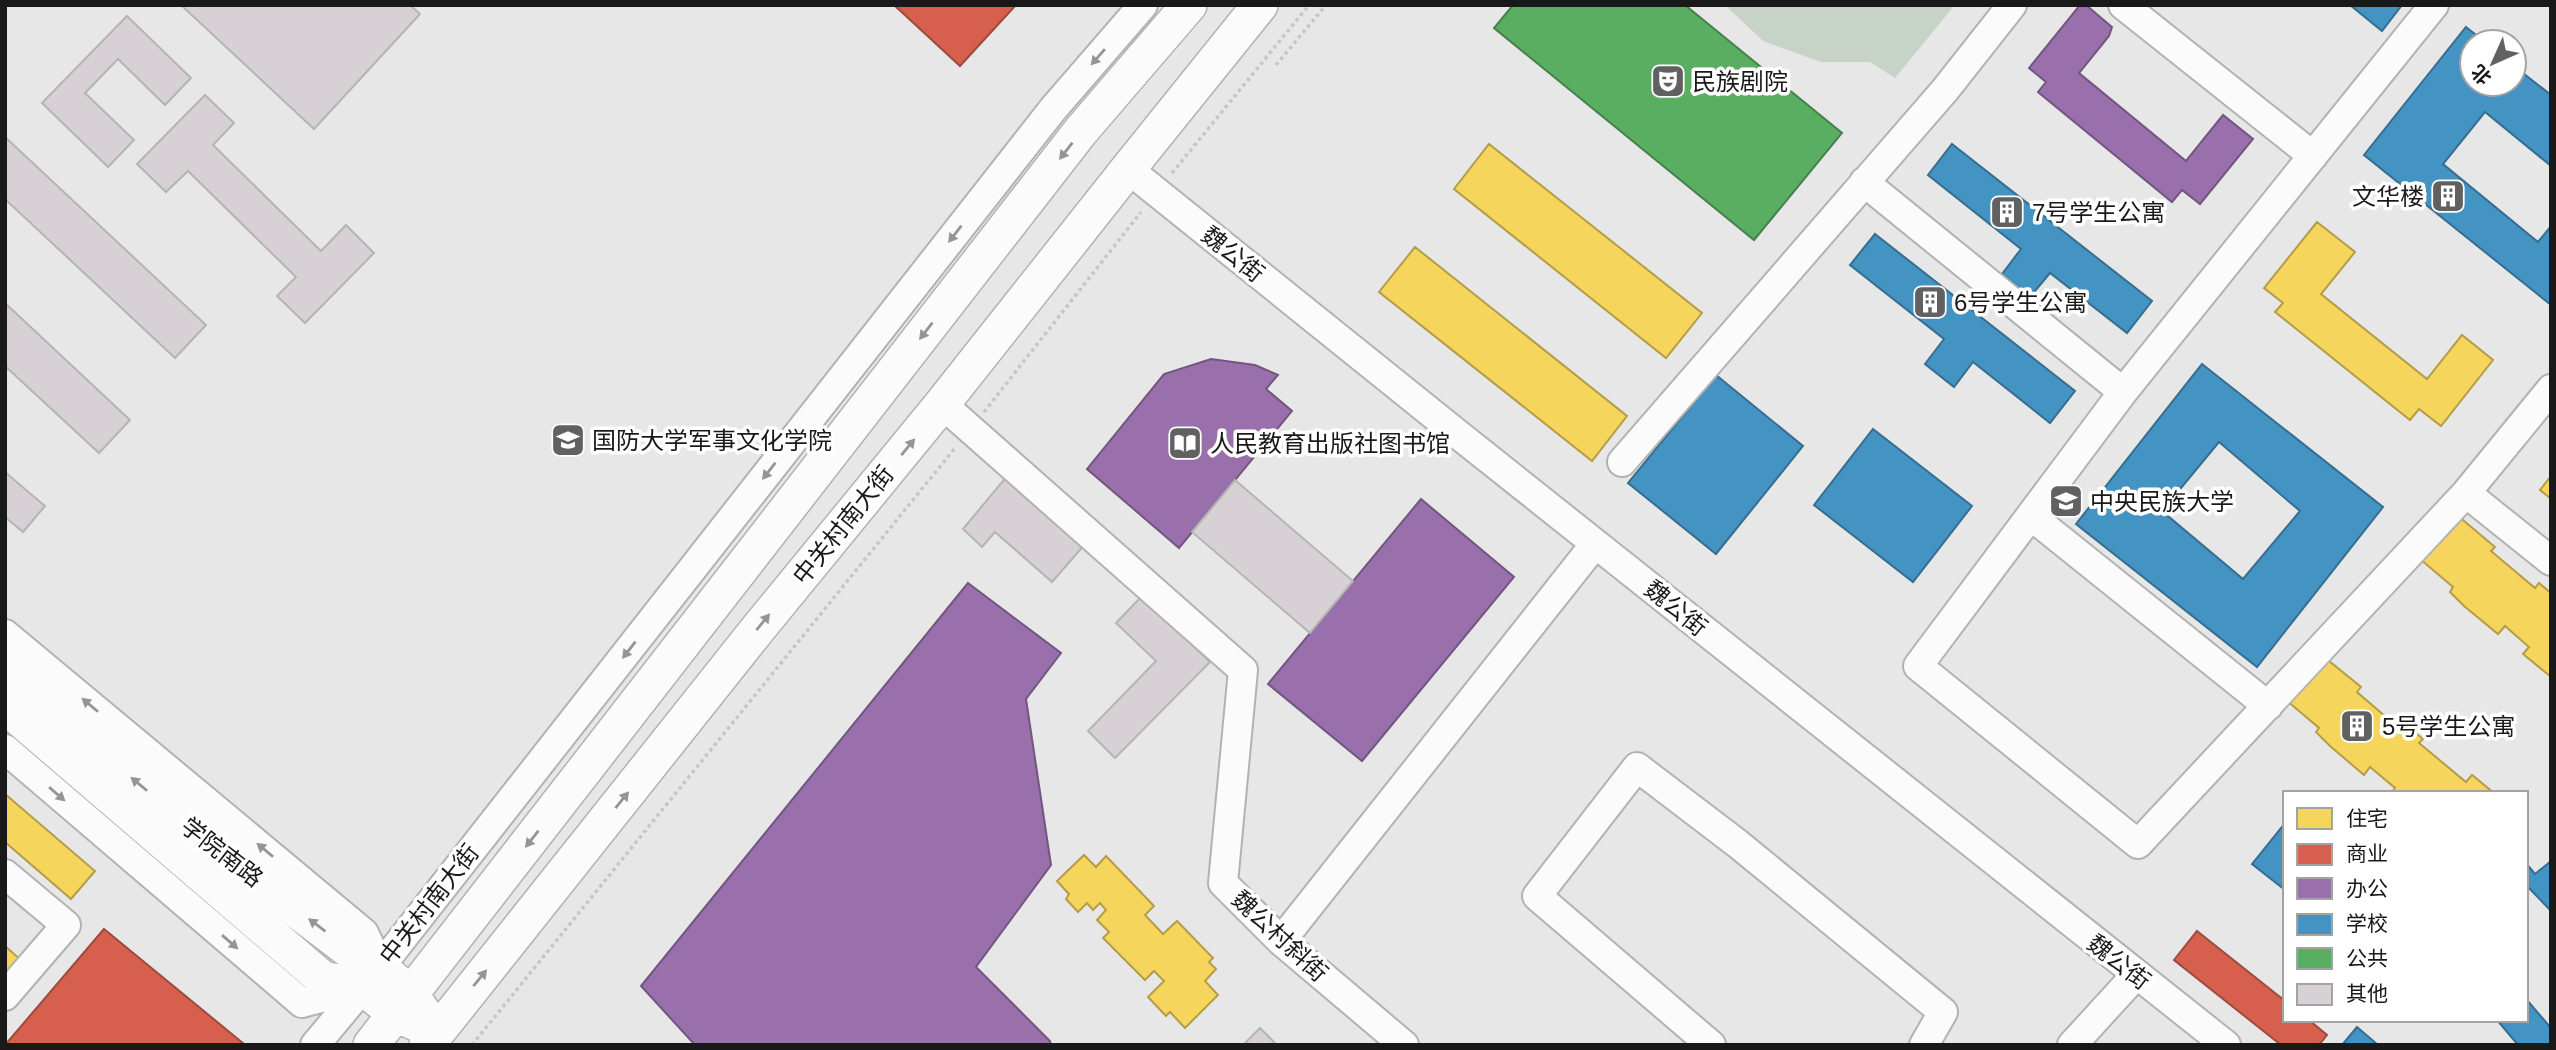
<svg xmlns="http://www.w3.org/2000/svg" width="2556" height="1050" font-family="Arial,'Noto Sans SC',sans-serif">
	<rect width="100%" height="100%" fill="#e7e7e8"/>
	<!-- green -->
	<path fill="#c8d3c7" d="M1725,5H1955L1895,78L1870,62H1821L1763,41Z"/>
	<!-- homes -->
	<path fill="#f6d55c" stroke="#b49d48" stroke-width="2" d="M1489,144L1702,313L1666,358L1454,189Z
		M2317,222L2355,252L2321,294L2427,379L2462,335L2493,360L2441,426L2419,409L2410,420L2275,312L2283,303L2264,288Z
		M1415,247L1627,416L1592,461L1379,292Z
		M2551,476V499L2540,490Z
		M2457,515L2495,547L2491,551L2535,588L2539,583L2551,593V677L2523,654L2529,647L2505,626L2498,634L2464,606L2450,592L2453,587L2420,559Z
		M2323,656L2361,687L2357,692L2400,729L2405,724L2423,739L2419,743L2466,782L2472,775L2494,793H2391L2395,788L2370,767L2364,775L2330,746L2316,732L2319,728L2286,700Z
		M5,794L95,871L71,899L5,842Z
		M1084,855L1096,867L1106,856L1154,906L1145,915L1163,934L1177,921L1213,958L1209,962L1216,969L1205,981L1218,995L1185,1028L1170,1012L1166,1016L1148,997L1164,981L1154,971L1145,980L1103,938L1109,932L1097,920L1106,910L1100,903L1093,910L1087,903L1078,912L1066,899L1069,894L1057,881Z
		M5,946L21,960L5,979Z"/>
	<!-- shops -->
	<path fill="#d6604d" stroke="#9d4b3e" stroke-width="2" d="M894,5H1016L960,66Z
		M104,929L244,1044L5,1045Z
		M2197,931L2285,1001V1020H2309L2327,1035L2319,1045H2281L2174,960Z"/>
	<!-- offices -->
	<path fill="#9970ab" stroke="#735680" stroke-width="2" d="M2080,5H2086L2112,27L2109,36L2079,73L2186,161L2223,115L2253,139L2200,204L2182,190L2172,202L2038,92L2046,82L2029,68Z
		M1211,359L1255,365L1278,375L1266,389L1292,411L1179,548L1087,469L1164,374Z
		M1421,499L1514,577L1362,761L1268,684Z
		M968,583L1061,653L1026,699L1051,865L976,967L1050,1041L1051,1045H695L641,986Z"/>
	<!-- schools -->
	<path fill="#4393c3" stroke="#366e90" stroke-width="2" fill-rule="evenodd" d="M2350,5H2402L2382,31Z
		M2466,27L2485,42H2472V84H2514V66L2551,95V166L2485,112L2443,164L2538,242L2551,226V305L2364,155Z
		M1952,144L2152,301L2127,333L2050,273L2030,297L2002,274L2021,249L1928,175Z
		M1875,234L2075,391L2050,423L1973,362L1954,387L1925,364L1944,339L1850,265Z
		M2202,364L2383,507L2257,667L2076,524ZM2219,442L2300,511L2243,579L2162,511Z
		M1716,375L1803,446L1716,554L1628,483Z
		M1873,429L1972,506L1913,582L1814,505Z
		M2285,823V890L2252,864Z
		M2551,861V911L2526,885V863L2535,874Z
		M2526,999L2551,1028V1045H2518L2497,1020H2526Z
		M2357,1027L2378,1045H2342Z"/>
	<!-- public -->
	<path fill="#5aae61" stroke="#46814c" stroke-width="2" d="M1513,5H1685L1842,133L1754,240L1494,28Z"/>
	<!-- building -->
	<path fill="#d7d0d4" stroke="#b4b4b4" stroke-width="2" d="M181,5H410L420,14L314,129Z
		M127,16L191,78L165,105L118,59L85,93L134,140L108,167L42,103Z
		M205,95L234,123L213,145L321,251L346,225L374,253L305,323L277,296L296,277L188,171L166,192L137,164Z
		M5,137L206,325L175,358L5,199Z
		M5,303L130,420L99,453L5,366Z
		M5,472L45,506L23,532L5,517Z
		M1008,475L1086,543L1052,582L995,532L982,547L963,529Z
		M1235,480L1353,581L1310,633L1192,532Z
		M1142,596L1210,662L1115,758L1088,731L1156,661L1116,623Z
		M1260,1028L1277,1045H1243Z"/>
	<g fill="none" stroke-linecap="round" stroke-linejoin="round">
		<!-- minor casing -->
		<g stroke="#b2b2b2" stroke-width="32">
			<path id="minor" d="M2123,5L2313,156
				M2434,5L2123,392L1918,666L2138,844L2466,493L2551,389
				M1128,169L1460,436L2226,1045
				M1864,182L2123,392
				M942,404L1243,670L1223,883L1281,941L1404,1045
				M1622,462L1945,90L2012,5
				M2466,493L2551,561
				M2031,516L2268,706
				M5,634L364,933L380,967
				M5,749L302,1003L362,987
				M5,874L66,925L5,996
				M1281,941L1595,544
				M315,1045L380,967L1053,109L1143,5
				M1711,1045L1537,896L1637,767L1738,844L1943,1012L1924,1045
				M2072,1045L2136,975"/>
		</g>
		<!-- major casing -->
		<g stroke="#b2b2b2" stroke-width="38">
			<path id="major" d="M5,671L207,842L349,950L380,967L411,995L425,1015
				M5,706L323,979L362,987L396,1014L418,1024
				M371,1045L1080,132L1189,5
				M427,1045L757,630L942,404L1128,169L1260,5"/>
		</g>
		<!-- path -->
		<path stroke="#c6c6c6" stroke-width="3.5" stroke-dasharray="3.5 3.5" stroke-linecap="butt" d="M1276,65L1326,5
			M1172,173L1309,5
			M984,412L1141,212
			M472,1045L955,448"/>
		<!-- minor -->
		<use href="#minor" stroke="#fbfbfc" stroke-width="28"/>
		<!-- major -->
		<use href="#major" stroke="#fbfbfc" stroke-width="35"/>
	</g>
	<!-- one-way arrows -->
	<defs><path id="oneway-solid" d="M-6-.8H1V-3.2L6.5 0L1 3.2V.8H-6Z" transform="scale(1.75)"/></defs>
	<g fill="#959596">
		<use href="#oneway-solid" transform="translate(1098 57) rotate(131)"/>
		<use href="#oneway-solid" transform="translate(1066 151) rotate(128)"/>
		<use href="#oneway-solid" transform="translate(955 234) rotate(128)"/>
		<use href="#oneway-solid" transform="translate(926 331) rotate(128)"/>
		<use href="#oneway-solid" transform="translate(908 447) rotate(-51)"/>
		<use href="#oneway-solid" transform="translate(769 471) rotate(128)"/>
		<use href="#oneway-solid" transform="translate(763 622) rotate(-51)"/>
		<use href="#oneway-solid" transform="translate(629 650) rotate(128)"/>
		<use href="#oneway-solid" transform="translate(90 705) rotate(-140)"/>
		<use href="#oneway-solid" transform="translate(139 784) rotate(-140)"/>
		<use href="#oneway-solid" transform="translate(57 794) rotate(41)"/>
		<use href="#oneway-solid" transform="translate(622 800) rotate(-51)"/>
		<use href="#oneway-solid" transform="translate(532 839) rotate(128)"/>
		<use href="#oneway-solid" transform="translate(265 850) rotate(-140)"/>
		<use href="#oneway-solid" transform="translate(317 925) rotate(-143)"/>
		<use href="#oneway-solid" transform="translate(230 942) rotate(41)"/>
		<use href="#oneway-solid" transform="translate(480 978) rotate(-51)"/>
	</g>
	<!-- icons -->
	<defs>
		<g id="theatre-square" transform="scale(1.75)"><rect x="-9" y="-9" width="18" height="18" rx="4" fill="#616162" stroke="#fff"/><path d="M-5-5.5Q0-4 5-5.5V0Q5 5 0 6Q-5 5-5 0ZM-3.3-2.5H-1v1.5H-3.3ZM1-2.5H3.3v1.5H1ZM-2.8 1Q0 5.5 2.8 1Z" fill="#fff"/></g>
		<g id="building-square" transform="scale(1.75)"><rect x="-9" y="-9" width="18" height="18" rx="4" fill="#616162" stroke="#fff"/><path d="M-4-6H4V6H1V3H-1V6H-4ZM-2.5-4.3h1.7v1.8h-1.7ZM.8-4.3h1.7v1.8H.8ZM-2.5-1h1.7V.8h-1.7ZM.8-1h1.7V.8H.8Z" fill="#fff"/></g>
		<g id="university-square" transform="scale(1.75)"><rect x="-9" y="-9" width="18" height="18" rx="4" fill="#616162" stroke="#fff"/><path d="M0-5L7-2L0 1L-7-2ZM-4 1L0 2.5L4 1V4Q0 6-4 4Z" fill="#fff"/></g>
		<g id="library-square" transform="scale(1.75)"><rect x="-9" y="-9" width="18" height="18" rx="4" fill="#616162" stroke="#fff"/><path d="M-6-4Q-3-5.5-.7-3.5V5Q-3 3-6 4ZM6-4Q3-5.5 .7-3.5V5Q3 3 6 4Z" fill="#fff"/></g>
	</defs>
	<g fill-rule="evenodd">
		<use href="#theatre-square" x="1668" y="81"/>
		<use href="#building-square" x="2448" y="196"/>
		<use href="#building-square" x="2007" y="212"/>
		<use href="#building-square" x="1930" y="302"/>
		<use href="#university-square" x="568" y="440"/>
		<use href="#library-square" x="1185" y="443"/>
		<use href="#university-square" x="2066" y="501"/>
		<use href="#building-square" x="2357" y="726"/>
	</g>
	<g text-anchor="middle" dominant-baseline="central" stroke-width="7" stroke-linejoin="round" paint-order="stroke">
		<!-- poi labels -->
		<g font-size="24" fill="#19191a" stroke="#fff" text-anchor="start">
			<text x="1692" y="81">民族剧院</text>
			<text x="2424" y="196" text-anchor="end">文华楼</text>
			<text x="2032" y="212">7号学生公寓</text>
			<text x="1954" y="302">6号学生公寓</text>
			<text x="592" y="440">国防大学军事文化学院</text>
			<text x="1210" y="443">人民教育出版社图书馆</text>
			<text x="2090" y="501">中央民族大学</text>
			<text x="2382" y="726">5号学生公寓</text>
		</g>
		<!-- street labels -->
		<g font-size="24" fill="#19191a" stroke="#fff">
			<text transform="translate(1233 254) rotate(39)">魏公街</text>
			<text transform="translate(843 525) rotate(-51)">中关村南大街</text>
			<text transform="translate(1676 608) rotate(39)">魏公街</text>
			<text transform="translate(222 852) rotate(38)">学院南路</text>
			<text transform="translate(429 904) rotate(-52)">中关村南大街</text>
			<text transform="translate(1280 936) rotate(43)">魏公村斜街</text>
			<text transform="translate(2119 962) rotate(38)">魏公街</text>
		</g>
	</g>
	<!-- border -->
	<rect width="2556" height="1050" fill="none" stroke="#19191a" stroke-width="14"/>
	<!-- legend -->
	<rect x="2283" y="791" width="245" height="231" fill="#ffffff" stroke="#a3a3a3" stroke-width="2"/>
	<rect x="2297" y="808" width="35" height="21" fill="#f6d55c" stroke="#a3a3a3" stroke-width="2"/>
	<text x="2346" y="826" font-size="21" fill="#19191a">住宅</text>
	<rect x="2297" y="844" width="35" height="21" fill="#d6604d" stroke="#a3a3a3" stroke-width="2"/>
	<text x="2346" y="861" font-size="21" fill="#19191a">商业</text>
	<rect x="2297" y="878" width="35" height="21" fill="#9970ab" stroke="#a3a3a3" stroke-width="2"/>
	<text x="2346" y="896" font-size="21" fill="#19191a">办公</text>
	<rect x="2297" y="914" width="35" height="21" fill="#4393c3" stroke="#a3a3a3" stroke-width="2"/>
	<text x="2346" y="931" font-size="21" fill="#19191a">学校</text>
	<rect x="2297" y="948" width="35" height="21" fill="#5aae61" stroke="#a3a3a3" stroke-width="2"/>
	<text x="2346" y="966" font-size="21" fill="#19191a">公共</text>
	<rect x="2297" y="984" width="35" height="21" fill="#d7d0d4" stroke="#a3a3a3" stroke-width="2"/>
	<text x="2346" y="1001" font-size="21" fill="#19191a">其他</text>
	<!-- north arrow -->
	<g transform="translate(2493 63) rotate(225)"><circle r="33" fill="#ffffff" stroke="#a3a3a3" stroke-width="2"/>
	<path d="M0-5L12 26L0 18L-12 26Z" fill="#616162"/>
	<text y="-10" font-size="19" font-weight="bold" text-anchor="middle" fill="#19191a">北</text>
	</g>
</svg>
